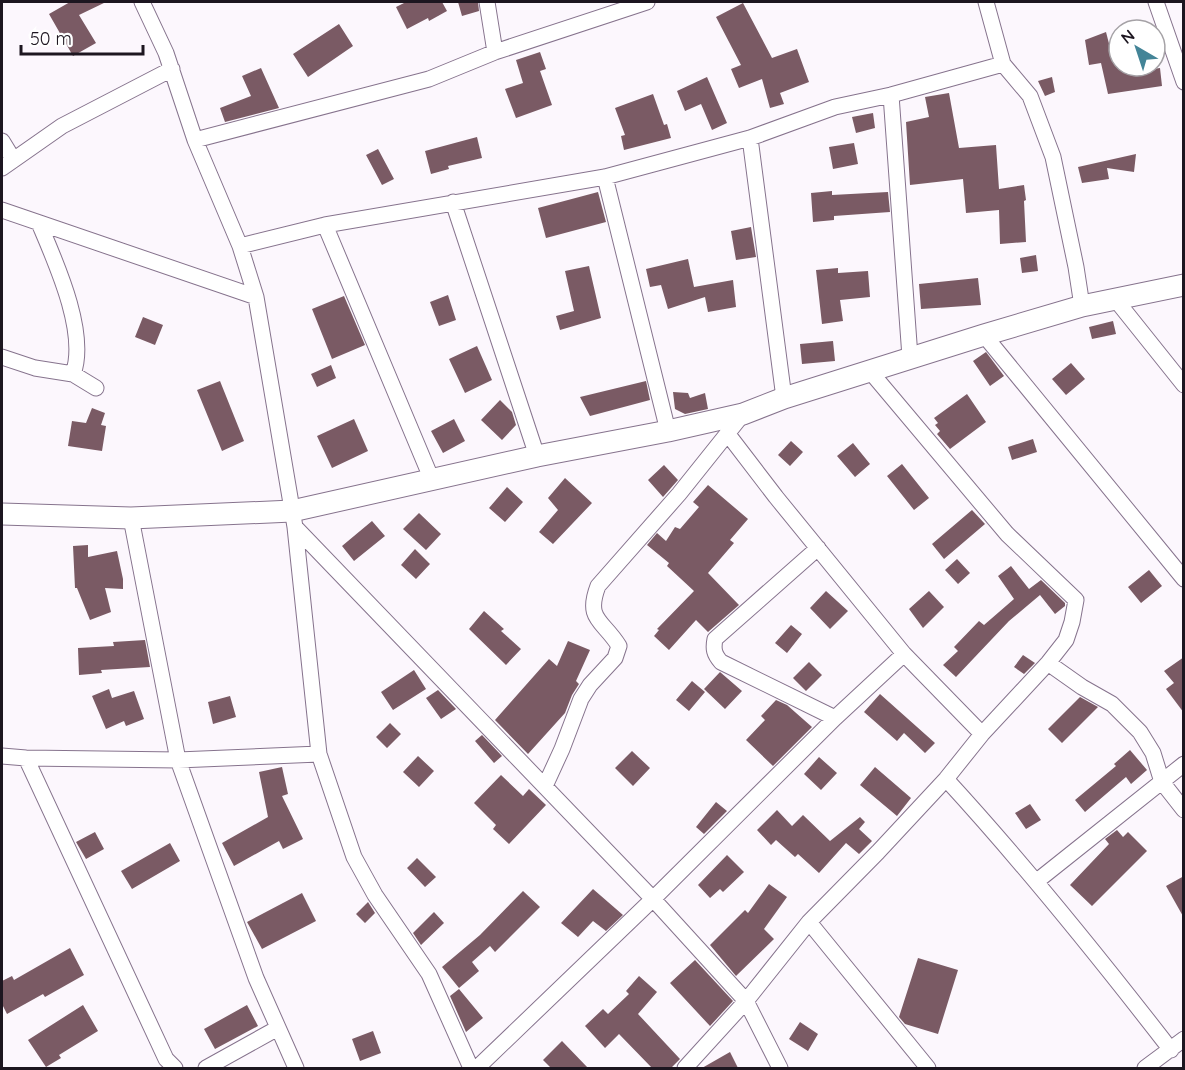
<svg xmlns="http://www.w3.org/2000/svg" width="1185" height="1070" font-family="Quicksand,sans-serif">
	<rect width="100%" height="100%" fill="#fcf7fd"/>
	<!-- building -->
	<path fill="#7a5a64" d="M70,2H106L79,15L96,43L73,56L49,14Z
		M406,2H442L447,11L429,21L428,18L407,29L396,7Z
		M458,2H478L479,11L462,16Z
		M743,3L772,58L797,49L809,82L780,93L784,104L770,108L762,79L739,88L731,69L741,65L716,17Z
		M339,24L353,46L308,77L293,54Z
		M1106,32L1114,63L1124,73L1160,68L1162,86L1108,94L1101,63L1089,65L1085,40Z
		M540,52L546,69L540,71L552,105L516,118L505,89L523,83L516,60Z
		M261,68L279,108L225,122L220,108L251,96L242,76Z
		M707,77L727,123L712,130L701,104L685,111L677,91Z
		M1052,77L1055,92L1045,96L1038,81Z
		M949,93L959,148L996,145L999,189L1024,185L1026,200L1024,201L1026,242L1000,244L999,210L966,213L963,179L910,185L906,122L929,117L925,97Z
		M653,94L664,125L667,124L671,138L624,150L621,136L625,135L615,108Z
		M873,113L875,128L856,133L852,117Z
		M477,137L482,158L448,166L449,169L431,174L425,151Z
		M854,143L858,164L833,169L829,147Z
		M378,149L394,179L382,185L366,155Z
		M1136,154L1134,172L1107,168L1109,179L1082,183L1078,167Z
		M832,191V195L888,192L890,212L834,216V220L813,222L811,193Z
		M598,192L606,222L546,238L538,208Z
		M751,227L756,257L736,260L731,231Z
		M1036,255L1038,271L1022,273L1020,258Z
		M688,259L694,287L733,280L736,307L708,312L705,297L668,309L661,285L650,287L646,269Z
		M589,266L601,318L560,330L556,316L574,311L565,271Z
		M838,268V273L868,271L870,297L840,300L843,321L822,324L816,270Z
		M978,278L981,305L921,309L919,284Z
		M448,295L456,320L439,326L430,302Z
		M344,296L365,345L332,359L312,309Z
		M143,317L163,325L155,345L135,337Z
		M1113,321L1116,334L1092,339L1089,327Z
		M833,341L835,361L802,364L800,344Z
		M477,346L492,380L465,393L449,359Z
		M986,352L1004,376L990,386L973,361Z
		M1071,363L1085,379L1066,395L1052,379Z
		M331,365L336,378L317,387L311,374Z
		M220,381L244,441L222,451L197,390Z
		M646,381L650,400L590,416L580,397Z
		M673,392L688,393L690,398L705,393L708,409L685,414L675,409Z
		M967,394L986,422L950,449L937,434L940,431L935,425L938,423L934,418Z
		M500,400L512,412L516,425L502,440L481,420Z
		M92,408L105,413L101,425L106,426L102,451L68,446L72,421L86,423Z
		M354,419L368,451L332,468L317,436Z
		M454,419L465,441L443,453L431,431Z
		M1033,439L1037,452L1012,460L1008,447Z
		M791,441L803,452L790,466L778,455Z
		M853,443L870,464L855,477L837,456Z
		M902,464L929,498L914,510L887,476Z
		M664,465L678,480L663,497L648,480Z
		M565,478L592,503L553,544L539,532L558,510L548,498Z
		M708,485L748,519L730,540L734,543L708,573L739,605L708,632L696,620L669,650L654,636L659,630L657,629L694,591L667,566L669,563L647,545L657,533L666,541L675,527L680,529L699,507L693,502Z
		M507,487L523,502L505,522L489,508Z
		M972,510L985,524L944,559L932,544Z
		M419,513L441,534L426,550L403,529Z
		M372,521L385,536L354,561L342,546Z
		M88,545V557L117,551L123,579V589L105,588L111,612L90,620L77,588H75L73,546Z
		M415,549L430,564L416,579L401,565Z
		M957,559L970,573L958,584L945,570Z
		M1011,566L1029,589L1041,580L1065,603V606L1055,614L1040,595L1009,621L956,677L943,665L958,651L954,647L979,621L984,625L1014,599L998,576Z
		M1149,570L1162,586L1141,603L1128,587Z
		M826,591L848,611L830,629L810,608Z
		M929,591L944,607L923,628L909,609Z
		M484,611L504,629L501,631L521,649L506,665L469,629Z
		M791,625L802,634L787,653L775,643Z
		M145,640L150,667L101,670L102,673L79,675L78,648L114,646L113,642Z
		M568,641L590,650L576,681L579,684L572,695L565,713L528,754L495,720L549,659L557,666Z
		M1023,655L1035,663L1024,674L1014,667Z
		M1184,657V713L1166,689L1174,683L1164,671Z
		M809,662L822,675L806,691L793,678Z
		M414,670L426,689L393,710L381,692Z
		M720,672L742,691L725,709L704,689Z
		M692,681L705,692L689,711L676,700Z
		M109,689L112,698L134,691L144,719L126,726L124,721L106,729L92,696Z
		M438,690L456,709L441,719L426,698Z
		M880,694L935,743L925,753L904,733L897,741L864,712Z
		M230,696L236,717L213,724L208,702Z
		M1080,697L1098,707L1062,743L1048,729Z
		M776,700L787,705L812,727L773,766L746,740L765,720L761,716Z
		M390,723L401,734L387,748L376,737Z
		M482,735L502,756L494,763L475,741Z
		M1130,750L1147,770L1131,784L1126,777L1085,812L1075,800L1116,766L1114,764Z
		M632,751L650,768L633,786L615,768Z
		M418,756L434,771L419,787L403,772Z
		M819,757L837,773L821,790L804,774Z
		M282,767L288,794L282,796L303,839L283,849L279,841L234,866L222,843L268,817L259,772Z
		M875,767L911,798L897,816L860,785Z
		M501,775L523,796L529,789L546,805L509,844L493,829L496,825L474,803Z
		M716,802L727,811L704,834L696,827Z
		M1030,804L1041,820L1026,829L1015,813Z
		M777,810L792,826L803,815L830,841L860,817L865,822L859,829L872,841L859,854L846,843L819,873L798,854L795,857L776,840L771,845L757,830Z
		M1117,830L1123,837L1128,832L1147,851L1092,906L1070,885L1109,844L1105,839Z
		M95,832L104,849L86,859L76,842Z
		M170,843L180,861L132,889L121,871Z
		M727,855L744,872L723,892L720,889L710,898L698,885Z
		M417,858L436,877L425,887L407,868Z
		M1184,876V918L1166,886Z
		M769,884L787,897L764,929L774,939L736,976L710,945L745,910L748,913Z
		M593,889L623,915L606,931L593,921L578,937L561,923Z
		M523,891L540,907L495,952L490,946L472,962L479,971L459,988L442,967L480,935Z
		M302,893L316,921L262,949L247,922Z
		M368,902L375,913L365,923L356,914Z
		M434,912L444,923L421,945L413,933Z
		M70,948L84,975L45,997L43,994L7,1014L2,1004V981L12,976L14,980Z
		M918,958L958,970L938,1034L905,1024L899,1017Z
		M695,960L733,1001L710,1026L670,983Z
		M639,976L657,992L638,1014L680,1059L671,1068H652L619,1034L605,1048L585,1026L603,1009L608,1014L629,994L626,991Z
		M459,989L483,1018L466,1032L450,996Z
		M83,1005L98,1031L59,1055L61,1058L46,1067L28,1040Z
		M247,1005L258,1026L215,1049L204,1029Z
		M800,1022L818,1034L808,1051L789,1039Z
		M373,1031L381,1053L360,1061L352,1039Z
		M562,1041L588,1068H551L543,1060Z
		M730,1052L738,1068H702Z"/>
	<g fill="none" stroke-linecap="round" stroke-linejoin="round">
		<!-- street casing -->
		<g stroke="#86738d" stroke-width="17">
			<path id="street" d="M142,2L166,53L195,140L240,246L256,297L295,527L319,754L354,857L375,895L429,974L471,1068
				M487,2L495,52
				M986,2L1003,64L1030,96L1053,157L1076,267L1082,306
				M1156,2L1184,82
				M891,95L910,357
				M750,138L784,398
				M195,140L429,79L495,52L647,2
				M2,141L13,159
				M2,168L62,126L172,69
				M605,177L668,431
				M453,202L537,456
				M2,210L256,297
				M39,223C56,263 88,333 73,374
				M325,225L432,480
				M240,246L325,225L605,177L750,138L835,107L891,95L1003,64
				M1116,300L1184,385
				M984,335L1184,579
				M2,357L35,368L73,374L96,388
				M727,433L776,497L904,654L982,734
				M131,518L178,760L256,978L296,1068
				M295,527L653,899L746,1001L780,1068
				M818,548L715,639C713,649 714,654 721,662L835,718
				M1048,663L1082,687L1112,704L1140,732L1153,753L1162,782L1184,810
				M2,756L26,758L178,760L319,754
				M26,758L166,1059L175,1068
				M946,779C1026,866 1099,957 1171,1050
				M545,786L562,749L581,699L590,685L615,658L619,646C603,620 585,620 598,586L679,494L743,414
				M1037,881L1184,764
				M809,922L928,1068
				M206,1068L278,1028
				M477,1068L653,899L835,718L904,654
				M685,1068L746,1001L809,922L878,852L946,779L982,734L1048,663L1066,640L1072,622L1076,600L1007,534L869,370
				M1145,1068L1184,1039"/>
		</g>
		<!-- secondary casing -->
		<g stroke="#86738d" stroke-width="23">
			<path id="secondary" d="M2,514L131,518L292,511L537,456L668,431L743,414L784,398L984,335L1082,306L1184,285"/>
		</g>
		<!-- street -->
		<use href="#street" stroke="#fff" stroke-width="15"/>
		<!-- secondary -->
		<use href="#secondary" stroke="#fff" stroke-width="21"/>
	</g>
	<!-- border -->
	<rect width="1185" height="1070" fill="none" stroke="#1d1620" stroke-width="6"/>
	<!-- north arrow -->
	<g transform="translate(1137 48) rotate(321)"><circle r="28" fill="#ffffff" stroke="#a5a2a6" stroke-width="1.5"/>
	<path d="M0-4.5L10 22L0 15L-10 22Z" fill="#438497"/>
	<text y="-9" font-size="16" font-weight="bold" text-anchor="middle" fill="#1d1620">N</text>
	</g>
	<!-- scale -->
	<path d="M21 45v9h122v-9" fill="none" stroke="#1d1620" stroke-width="3"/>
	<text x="30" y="45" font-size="18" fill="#1d1620" stroke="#ffffff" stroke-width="4.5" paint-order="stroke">50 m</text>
</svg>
